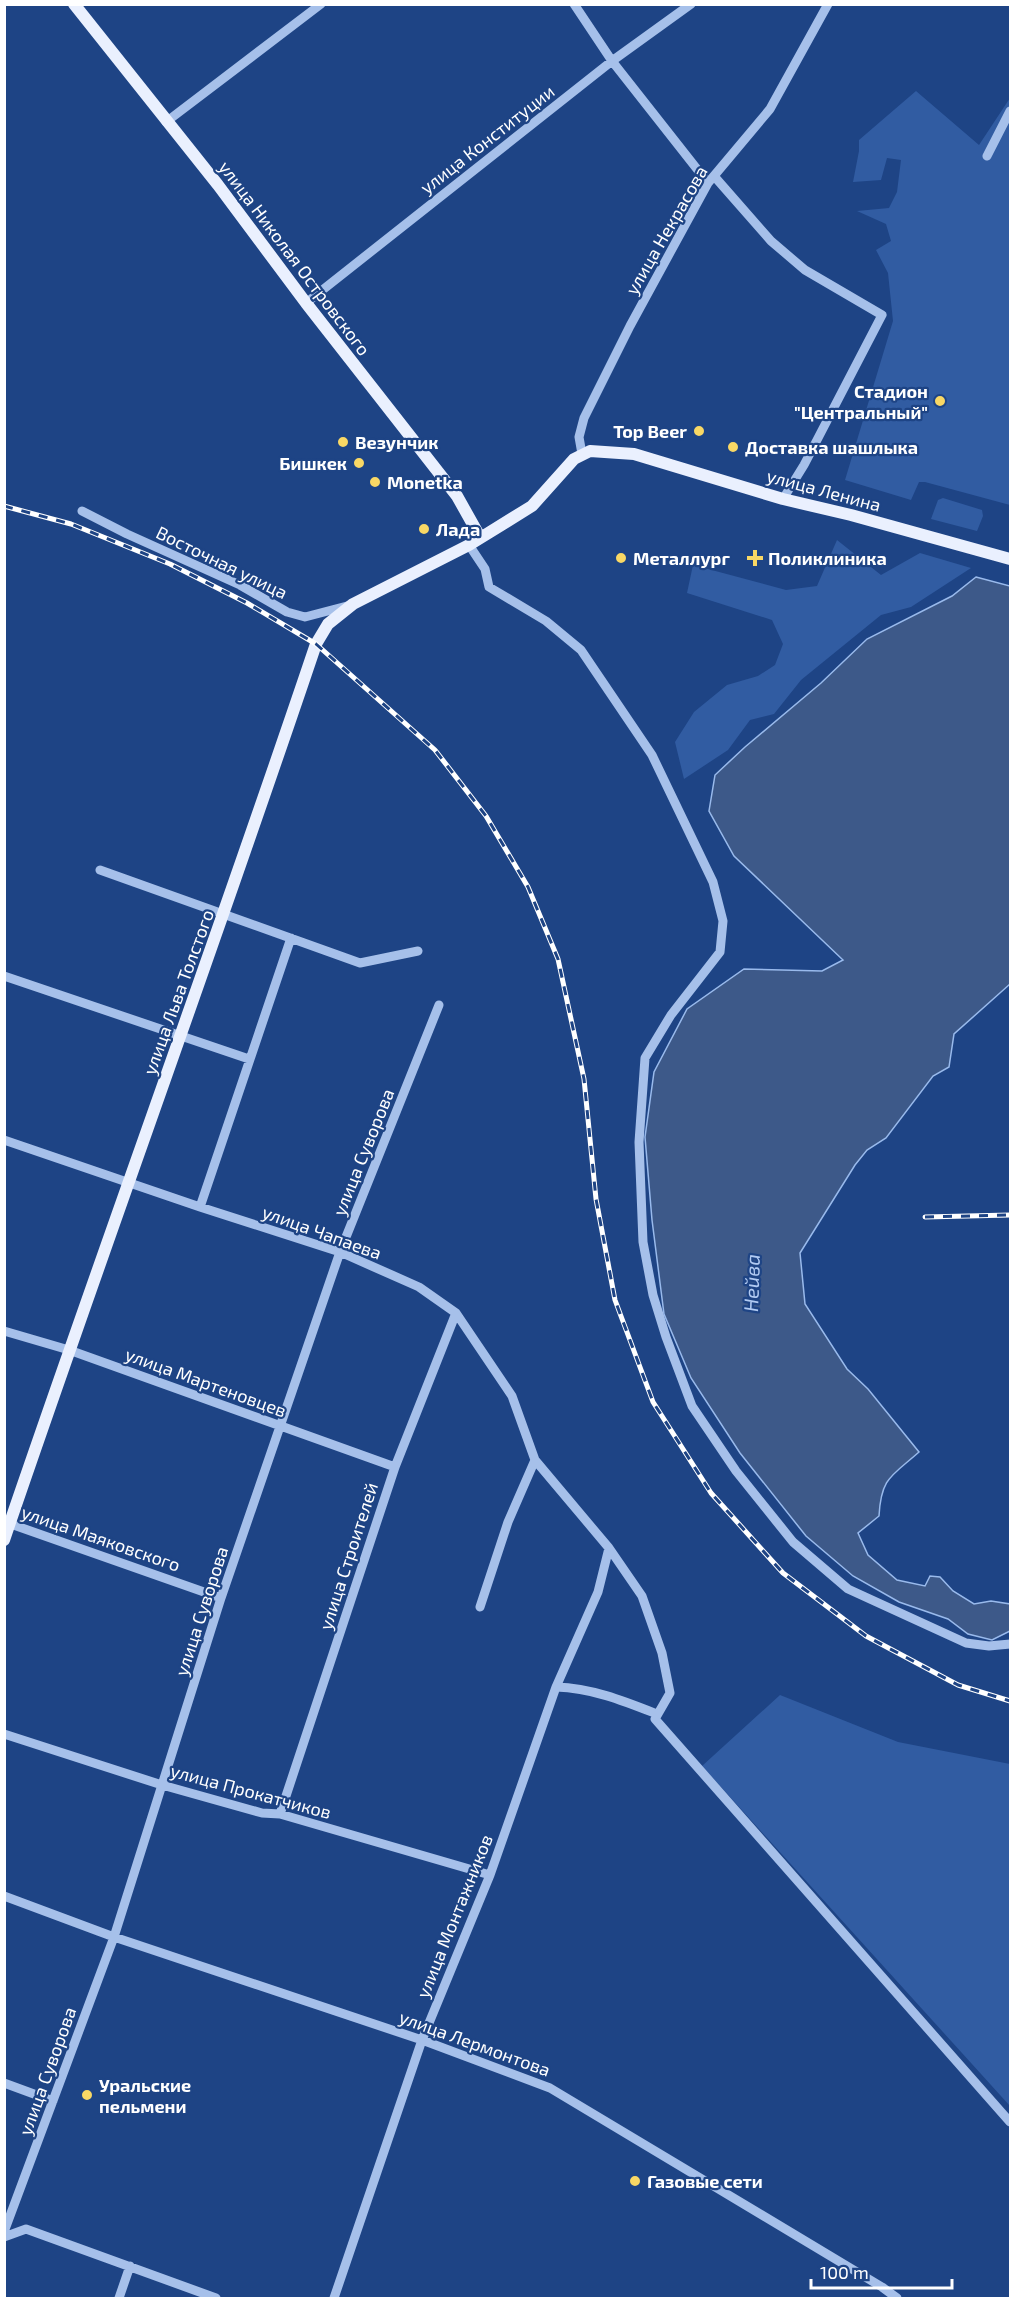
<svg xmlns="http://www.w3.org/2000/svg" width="1015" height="2303" font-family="'Exo 2',sans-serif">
	<rect width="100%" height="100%" fill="#1e4485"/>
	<!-- green -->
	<path fill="#315ca2" d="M916,91L979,145L1010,98V505L925,482H919L911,500L845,480L893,321L888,273L876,250L891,241L886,224L857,211L889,208L897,192L901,160L887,158L881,180L853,182L859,151V140Z
		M943,498L982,510L983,516L977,531L931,519L938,500Z
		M837,540L881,575L920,553L971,568L911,607L881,615L801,680L774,714L750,720L728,750L684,779L675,742L694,712L727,685L758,676L775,665L783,644L772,620L687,593L693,565L786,590L817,586Z
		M780,1695L898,1742L1010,1764V2106L702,1766Z"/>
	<!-- water -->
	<path fill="#3d5989" stroke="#99baec" stroke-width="1.5" d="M976,577L1010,586V984L954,1034L949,1067L933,1076L886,1138L867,1150L855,1165L800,1253L805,1304L847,1369L868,1389L919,1452C892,1476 881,1477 879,1516L858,1533L868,1555L897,1580L925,1586L930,1576L940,1577L953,1591L974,1604L991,1601L1010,1604V1631L992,1640L968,1634L948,1619L899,1602L853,1576L806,1536L740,1453L691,1378L664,1314L652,1220L645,1137L654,1072L687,1009L744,969L822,971L843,960L734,856L709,811L715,775L745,747L821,683L867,639L952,596Z"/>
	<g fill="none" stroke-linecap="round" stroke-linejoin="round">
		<!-- minor -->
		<path stroke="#a6c0ea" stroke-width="9" d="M574,4L612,61L708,183
			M166,122L321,4
			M987,156L1010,111
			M714,176L771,241L805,270L882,315L804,465L783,499
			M306,303L612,61L691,4
			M582,454L579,437L584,418L630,326L708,183L770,109L828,4
			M82,511L127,534L240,585L287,612L305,617L347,606
			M469,545L485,569L489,587L546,621L581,650L652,755L713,882L723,921L720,952L671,1015L645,1058L639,1142L643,1242L653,1295L666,1337L692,1406L736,1471L793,1542L848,1589L966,1643L989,1646L1010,1644
			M100,870L360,963L418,951
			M4,976L249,1059
			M4,1140L200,1207L340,1252L419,1287L456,1313L512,1396L535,1460L609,1548L642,1596L662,1653L670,1693L655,1719L1010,2122
			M200,1207L291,938
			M4,1331L69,1350L395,1467
			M5,1522L221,1598
			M480,1607L508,1522L535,1460
			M556,1687C592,1688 624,1701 657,1714
			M4,1734L162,1785L262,1813L280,1814L490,1875
			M280,1814L395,1467L456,1313
			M4,1896L114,1937L422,2040L550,2088L882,2287L897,2298
			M4,2083L53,2101
			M4,2232L114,1937L221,1598L340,1252L439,1005
			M4,2237L26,2229L216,2298
			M119,2298L130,2266
			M334,2298L422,2040L490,1875L556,1687L598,1592L609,1548"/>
		<!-- major -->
		<path stroke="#eaf0fe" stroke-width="12" d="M74,4L218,185L306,303L457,496L480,537
			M4,1540C106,1241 215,944 316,644L328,624L353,604L469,545L532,506L574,459L590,451L634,454L783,499L851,515L1010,559"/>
		<!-- rail casing -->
		<g stroke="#fff" stroke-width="5">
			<path id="rail" d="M4,506L71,524L170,564L247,603L316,644L435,750L486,816L528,887L558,959L584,1079L596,1199L615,1300L653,1402L711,1493L783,1573L866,1636L958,1685L1010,1701
				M925,1217L1010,1215"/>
		</g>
		<!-- rail -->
		<use href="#rail" stroke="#1e4485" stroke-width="3" stroke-dasharray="9" stroke-linecap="butt"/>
	</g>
	<!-- markers -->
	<g fill="#f9d865" stroke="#1e4485" stroke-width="2">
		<circle cx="940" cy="401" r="6"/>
		<circle cx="699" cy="431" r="6"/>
		<circle cx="343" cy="442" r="6"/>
		<circle cx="733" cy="447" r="6"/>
		<circle cx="359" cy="463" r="6"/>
		<circle cx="375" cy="482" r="6"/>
		<circle cx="424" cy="529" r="6"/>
		<circle cx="621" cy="558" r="6"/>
		<path d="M752 549h6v6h6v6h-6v6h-6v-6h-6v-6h6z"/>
		<circle cx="87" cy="2095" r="6"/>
		<circle cx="635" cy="2181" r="6"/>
	</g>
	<g text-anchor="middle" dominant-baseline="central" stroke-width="4.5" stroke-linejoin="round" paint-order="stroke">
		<!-- street labels -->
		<g font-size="18" fill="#fff" stroke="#1e4485">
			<text transform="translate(487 139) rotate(-38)">улица Конституции</text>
			<text transform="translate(666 230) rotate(-60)">улица Некрасова</text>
			<text transform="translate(295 258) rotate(53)">улица Николая Островского</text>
			<text transform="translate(824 490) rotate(15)">улица Ленина</text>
			<text transform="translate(222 562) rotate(26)">Восточная улица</text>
			<text transform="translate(178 992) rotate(-70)">улица Льва Толстого</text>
			<text transform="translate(363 1152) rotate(-68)">улица Суворова</text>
			<text transform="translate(322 1232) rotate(20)">улица Чапаева</text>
			<text transform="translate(206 1382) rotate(20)">улица Мартеновцев</text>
			<text transform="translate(101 1538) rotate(19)">улица Маяковского</text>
			<text transform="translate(348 1556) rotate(-72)">улица Строителей</text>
			<text transform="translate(201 1611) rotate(-72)">улица Суворова</text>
			<text transform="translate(251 1791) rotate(15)">улица Прокатчиков</text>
			<text transform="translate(454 1916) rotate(-68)">улица Монтажников</text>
			<text transform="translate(475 2043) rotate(20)">улица Лермонтова</text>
			<text transform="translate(47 2071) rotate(-70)">улица Суворова</text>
		</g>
		<!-- poi labels -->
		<g font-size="18" font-weight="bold" fill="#fff" stroke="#1e4485" text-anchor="start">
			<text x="928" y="391" text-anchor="end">Стадион<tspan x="928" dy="21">"Центральный"</tspan></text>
			<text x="687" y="431" text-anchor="end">Top Beer</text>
			<text x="355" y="442">Везунчик</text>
			<text x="745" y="447">Доставка шашлыка</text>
			<text x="347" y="463" text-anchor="end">Бишкек</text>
			<text x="387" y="482">Monetka</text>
			<text x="436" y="529">Лада</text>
			<text x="633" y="558">Металлург</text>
			<text x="768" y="558">Поликлиника</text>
			<text x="99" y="2085">Уральские<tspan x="99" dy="21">пельмени</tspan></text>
			<text x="647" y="2181">Газовые сети</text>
		</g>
		<!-- water labels -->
		<g font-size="20" font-style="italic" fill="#b1caf2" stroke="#1e4485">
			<text transform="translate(751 1283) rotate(-88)">Нейва</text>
		</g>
	</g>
	<!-- border -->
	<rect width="1015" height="2303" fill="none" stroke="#ffffff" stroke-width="12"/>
	<!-- scale -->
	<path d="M811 2279v9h141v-9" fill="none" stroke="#ffffff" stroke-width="3"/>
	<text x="820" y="2279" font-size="18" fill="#ffffff" stroke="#1e4485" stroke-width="4.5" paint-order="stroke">100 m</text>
</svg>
